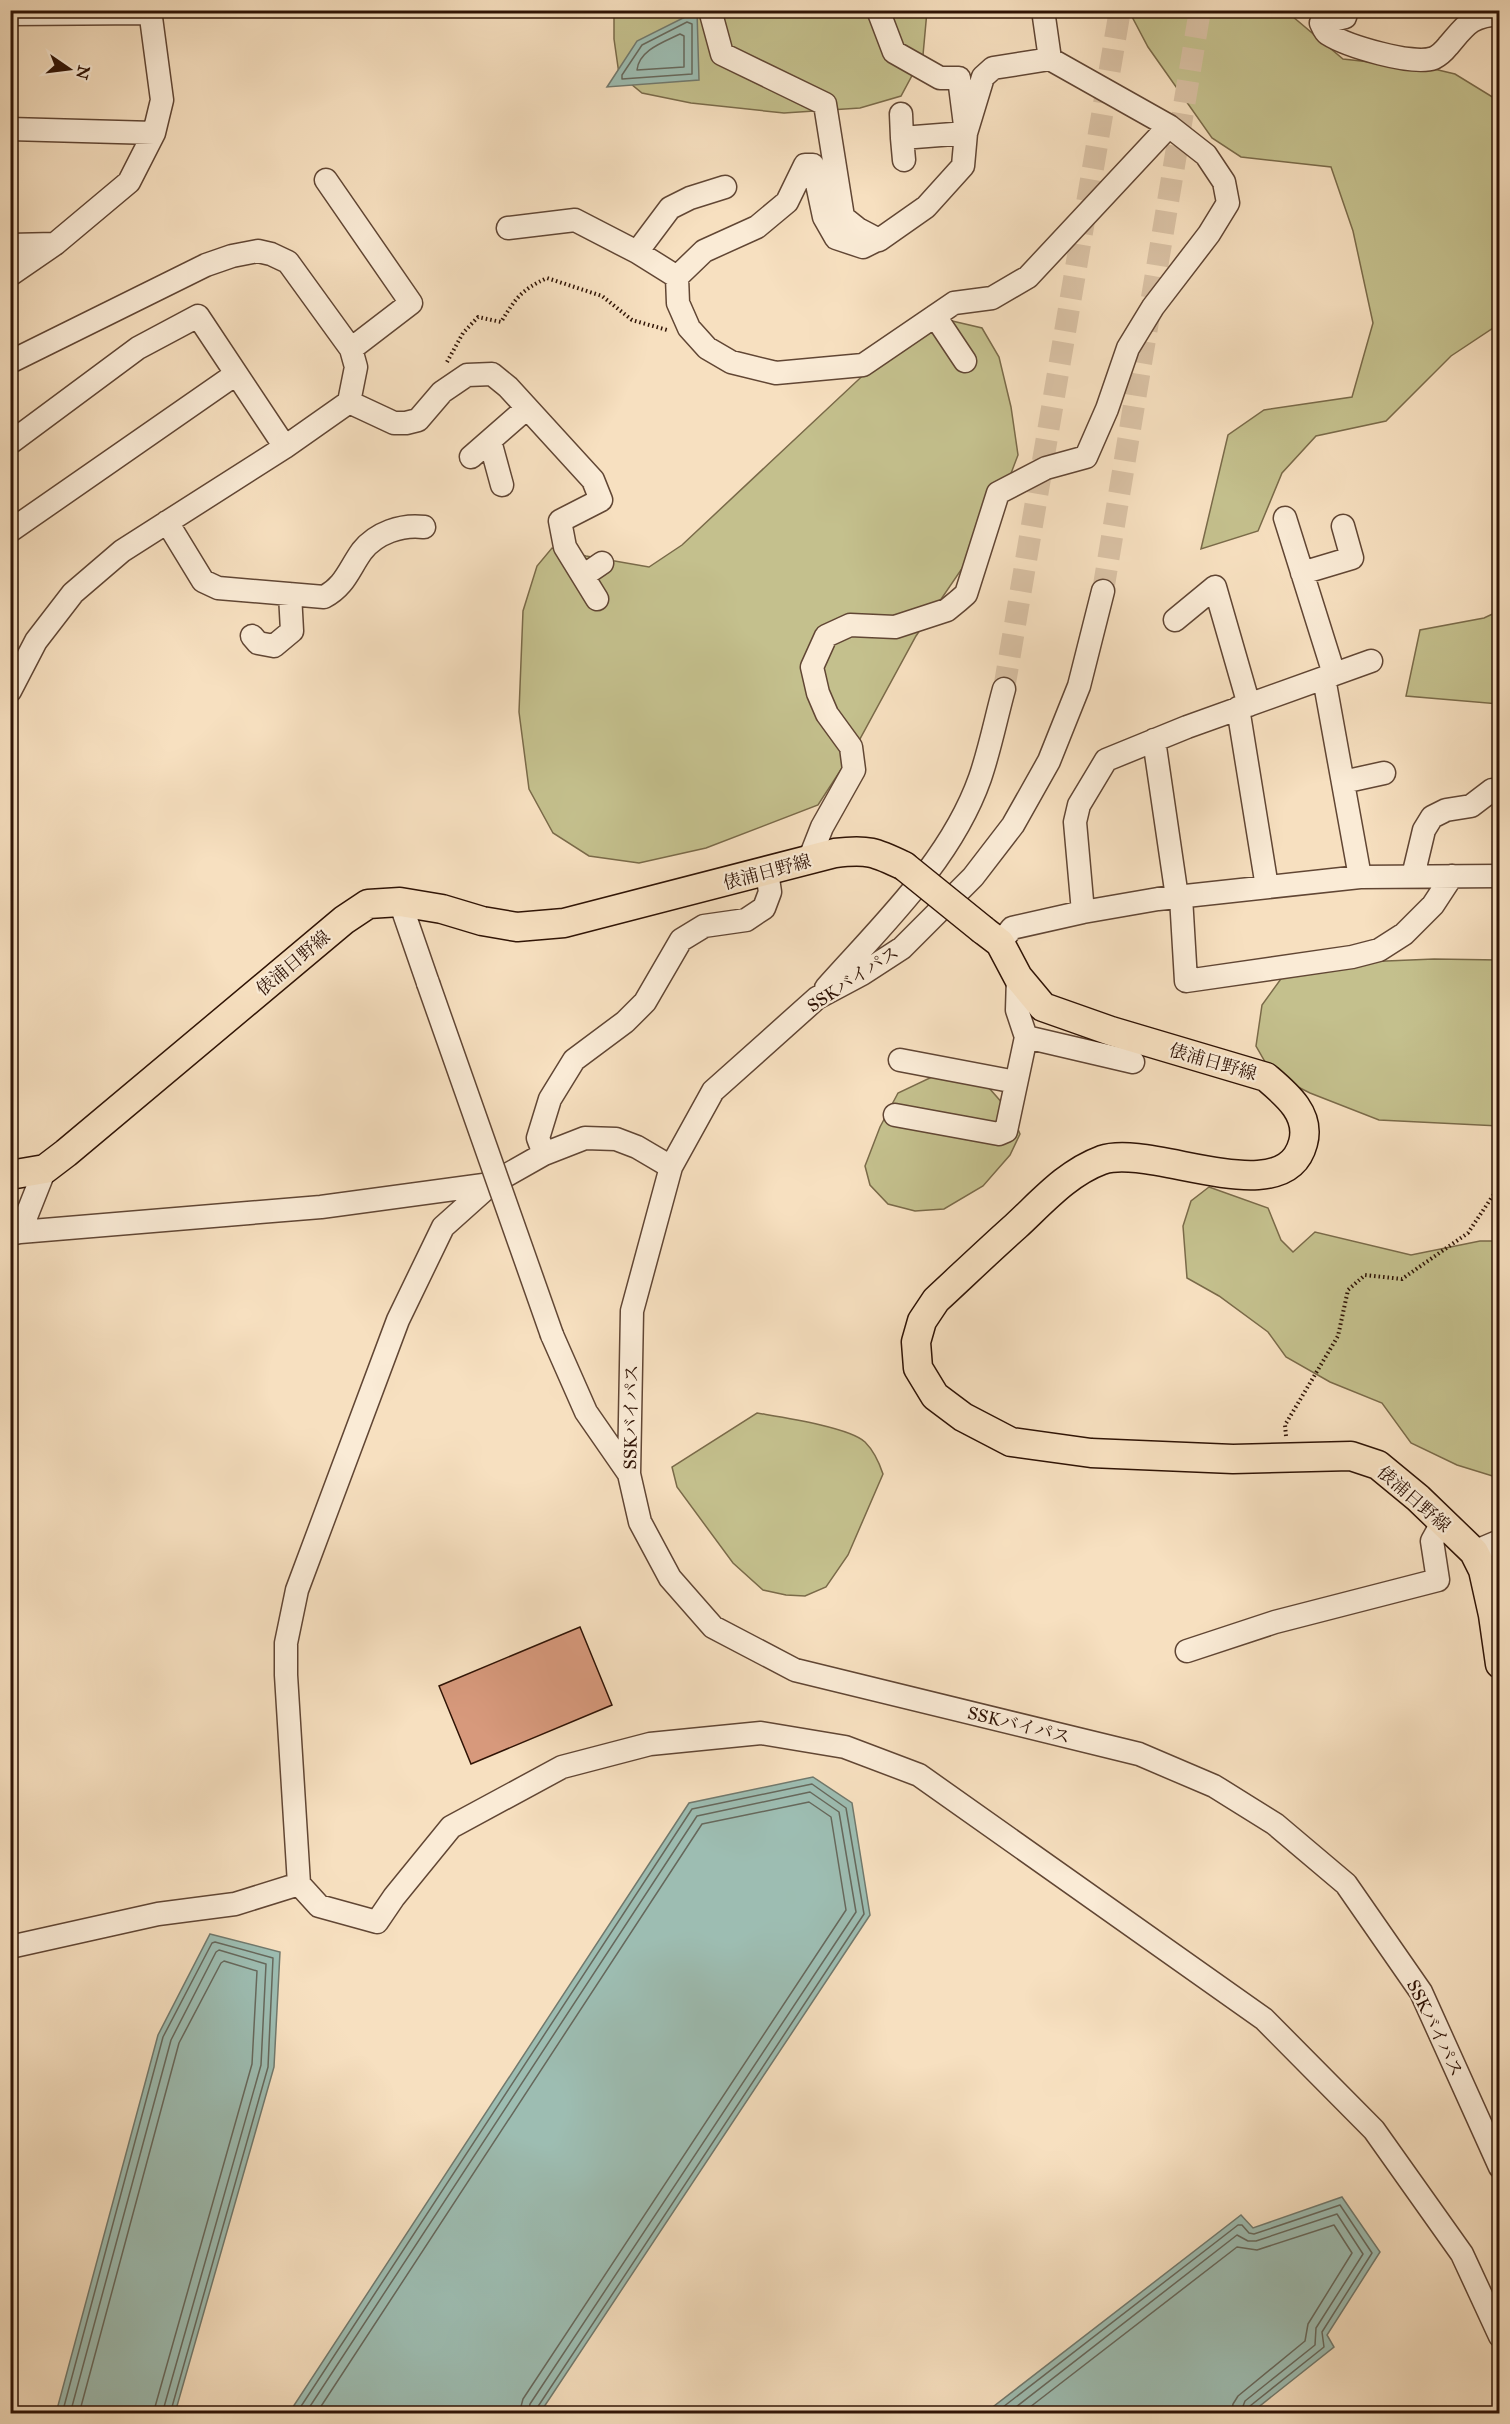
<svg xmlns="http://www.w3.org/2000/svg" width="1510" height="2424" font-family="'IM FELL Great Primer','Noto Serif JP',serif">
	<rect width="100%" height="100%" fill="#f7e0c0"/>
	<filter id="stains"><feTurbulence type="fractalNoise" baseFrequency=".00333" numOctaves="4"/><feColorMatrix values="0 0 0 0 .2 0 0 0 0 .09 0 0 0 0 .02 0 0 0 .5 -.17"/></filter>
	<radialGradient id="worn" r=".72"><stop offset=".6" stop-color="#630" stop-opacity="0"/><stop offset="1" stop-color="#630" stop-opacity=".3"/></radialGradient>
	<!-- green -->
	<path fill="#c4c08d" stroke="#7a6a49" stroke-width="1.5" d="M614,11H927L923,55L901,96L860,108L784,113L691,103L642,93L619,74L614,39Z
		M1129,11H1286L1343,59L1434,69L1455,74L1499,101V324L1451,356L1386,421L1316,436L1282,473L1258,531L1201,549L1228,435L1264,410L1352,397L1373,323L1353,231L1331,167L1241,157L1212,138L1148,47Z
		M948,320L982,328L999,357L1011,407L1018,455L991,526L916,636L855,748L818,805L706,848L639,863L589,856L553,833L529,789L519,712L523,611L537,566L552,548L586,556L649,567L682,545L873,366Z
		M1499,611V704L1406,696L1420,630L1484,618Z
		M1434,959L1499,960V1126L1379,1120L1310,1093L1272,1074L1256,1046L1262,1005L1291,965Z
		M936,1075L989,1088L1011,1113L1020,1134L1010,1155L983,1186L944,1209L915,1211L888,1204L870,1185L865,1166L880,1127L898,1093Z
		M1209,1187L1268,1208L1281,1240L1293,1252L1315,1232L1411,1255L1480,1241H1499V1478L1457,1465L1411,1443L1382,1403L1330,1382L1286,1357L1268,1332L1219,1296L1187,1278L1183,1226L1191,1201Z
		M757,1413C780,1417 849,1427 865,1442C874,1451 879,1462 883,1474L848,1555L826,1587L805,1596L786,1595L763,1590L733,1563L677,1487L672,1467Z"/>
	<!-- water -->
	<path fill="#9dbdb2" stroke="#71796d" stroke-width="1.5" d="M697,11L699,80L607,87L637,41Z
		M813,1777L852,1803L870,1915L540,2413H289L689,1803Z
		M210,1934L280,1952L274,2067L175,2413H56L158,2035Z
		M1342,2197L1380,2252L1327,2335L1334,2347L1251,2413H985L1241,2215L1253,2228Z"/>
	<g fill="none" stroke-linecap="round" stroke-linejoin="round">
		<!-- shore -->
		<path stroke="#66685c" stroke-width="1.5" d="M687,22L692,24V74L622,79V75L642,45Z
			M680,34L684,36V67L637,70C639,50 664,42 680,34Z
			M62,2414L163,2037L212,1943L215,1942L273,1958L268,2067L170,2414
			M70,2414L171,2040L216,1952L219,1950L266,1964L261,2065L162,2414
			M79,2414L179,2043L221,1963L224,1961L257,1971L252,2064L153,2414
			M296,2414L692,1809L812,1784L846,1808L864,1914L537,2408L535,2414
			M305,2414L697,1816L810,1792L839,1812L856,1912L530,2404L528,2414
			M316,2414L702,1824L809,1802L831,1817L846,1910L523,2399L519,2414
			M994,2414L1238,2225H1242L1249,2233L1254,2234L1340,2205L1372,2253L1322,2332L1324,2347L1250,2406L1248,2414
			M1007,2414L1237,2235L1248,2241H1256L1337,2214L1363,2254L1316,2328L1315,2345L1245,2401L1240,2414
			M1021,2414L1237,2247L1257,2250L1334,2225L1352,2253L1308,2324L1305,2341L1238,2396L1233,2404L1231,2414"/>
	</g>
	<!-- building -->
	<path fill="#d7997c" stroke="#2f1305" stroke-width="1.5" d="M580,1627L612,1705L471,1764L439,1686Z"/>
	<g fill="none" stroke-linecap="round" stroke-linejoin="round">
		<!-- minor-tunnel -->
		<path stroke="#d9c1a4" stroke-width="22" stroke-dasharray="22 11" stroke-linecap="butt" d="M1103,591L1200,10
			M1004,689L1120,10"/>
		<!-- minor casing -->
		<g stroke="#614634" stroke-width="25">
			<path id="minor" d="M710,10L722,54L825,104L843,217L858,229L879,240L926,207L963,166L966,133L983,77L993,68L1050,59
				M878,10L894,52L940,78H959L966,133L902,138L901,114
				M1347,10L1345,17L1321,23C1323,27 1324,31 1328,34C1347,46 1413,66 1434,58C1440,55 1444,51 1448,46C1466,25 1470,16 1500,14
				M10,14L150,13
				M10,129L154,133
				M902,138L904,160
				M326,180L411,303L351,349
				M508,228L575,220L637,252L677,277L678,303L689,328L707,348L731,362L776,373L863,365L954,303L992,298L1028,277L1169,126
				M10,245L55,244
				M637,252L670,208L690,198L725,187
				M10,275L55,244L129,182L154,133L162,100L150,10
				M677,277L704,251L757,227L787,202L805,165H813L824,217L836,238L863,247L875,241
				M935,316L965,361
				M10,362L206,265L232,256L258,251L271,254L288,262L351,349L356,367L349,402L285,447L122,551L73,593L36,641L10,691
				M349,402L394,423H406L418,420L442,392L467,375L492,374L508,387L593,480L601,500L560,521L565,547L597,599
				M490,441L502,485
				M10,443L138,348L198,316L285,447
				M471,457L527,408
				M1285,518L1334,674
				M167,522L203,581L218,588L324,597C345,586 349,569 362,551C376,533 402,524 424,527
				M10,531L236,374
				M1302,573L1352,558L1343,526
				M583,576L602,563
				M1103,591L1079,686L1049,761L1013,825L973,877L902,948L862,974L817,998L713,1091L671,1167L632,1311L629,1474L640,1522L670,1578L713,1627L795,1670L1139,1754L1214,1786L1275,1824L1346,1884L1421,1992L1500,2167
				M1175,620L1215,587L1249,705
				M252,636L258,643L274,646L292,631L290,594
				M1324,678L1360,877
				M1238,708L1267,887
				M1154,740L1177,897
				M1343,782L1384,773
				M809,860L822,827L854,770L851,747L827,714L818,693L812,667L826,636L850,625L895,627L947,610L958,601L966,594L998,493L1046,468L1086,457L1107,409L1128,348L1153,307L1209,234L1228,203L1224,182L1206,155L1169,126L1050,59L1043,10
				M1413,876L1424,830L1432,817L1446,810L1471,806L1492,790
				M1181,897L1186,981L1352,957L1379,950L1404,934L1433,905L1452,876
				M400,902L428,983
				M1083,912L1075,822L1079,805L1106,760L1187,727L1371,661
				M1000,943L1012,928L1083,912L1158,899L1360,877L1500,876
				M1018,977L1017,1010L1026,1037
				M826,988C883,924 951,860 980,778C990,749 996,718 1004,689
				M900,1060L1016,1082
				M895,1115L999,1134L1006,1131L1026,1037L1133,1062
				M544,1154L538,1138L550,1099L574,1060L625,1022L645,1002L681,940L704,926L746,920L764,908L770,892L767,872
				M671,1167L637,1147L616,1139L585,1138L544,1154L491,1184L443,1227L398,1320L297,1590L286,1643V1675L299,1884L319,1906L377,1922L394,1897L451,1827L562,1767L650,1744L761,1733L845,1747L919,1775L1264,2019L1374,2130L1462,2254L1500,2336
				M20,1232L45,1169
				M10,1234L20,1232L321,1207L491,1184
				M552,1335L586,1412L629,1474
				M1474,1552L1500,1541
				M1187,1651L1275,1622L1438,1580L1432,1541L1442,1523
				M10,1947L158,1914L235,1904L299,1884"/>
		</g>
		<!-- major casing -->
		<g stroke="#2f1305" stroke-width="31">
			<path id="major" d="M983,930L1000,943L1018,977L1043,1007L1111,1031L1266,1077C1286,1094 1311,1114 1303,1143C1284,1214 1152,1143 1102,1160C1067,1173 1043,1201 1016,1226C989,1250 963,1275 936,1300L922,1321L916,1342L918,1368L935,1396L963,1417L1011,1442L1091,1453L1233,1459L1351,1456L1378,1465L1418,1498L1474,1552L1483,1570L1493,1615L1500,1664
				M10,1175L45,1169L66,1153L344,920L368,904L400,902L442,909L482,921L517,927L564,923L835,853C868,849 875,852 904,866"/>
		</g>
		<!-- path -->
		<path stroke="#2f1305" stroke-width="4" stroke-dasharray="1.5 3" stroke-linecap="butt" d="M447,362L463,333L478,317L501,322C516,298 521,290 547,278L602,296L632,320L667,330
			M1286,1436L1285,1425L1338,1336L1348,1290L1365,1275L1402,1279L1468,1233L1500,1185"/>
		<!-- minor -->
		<use href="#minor" stroke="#faebd6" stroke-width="22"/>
		<!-- major -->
		<use href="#major" stroke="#f7e0c0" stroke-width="28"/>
		<!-- minor-bridge casing -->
		<g stroke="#614634" stroke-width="25" stroke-linecap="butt">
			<path id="minor-bridge" d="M428,983L552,1335"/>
		</g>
		<!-- major-bridge casing -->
		<g stroke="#2f1305" stroke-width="31" stroke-linecap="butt">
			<path id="major-bridge" d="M904,866L983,930"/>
		</g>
		<!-- minor-bridge -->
		<use href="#minor-bridge" stroke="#faebd6" stroke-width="22"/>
		<!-- major-bridge -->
		<use href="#major-bridge" stroke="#f7e0c0" stroke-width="28"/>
	</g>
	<g text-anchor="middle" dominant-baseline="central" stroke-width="4.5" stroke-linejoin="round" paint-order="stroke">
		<!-- street labels -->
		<g font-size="18" fill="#2f1305" stroke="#faebd6">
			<text transform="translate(767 872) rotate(-15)">俵浦日野線</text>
			<text transform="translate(293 963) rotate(-40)">俵浦日野線</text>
			<text transform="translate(853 979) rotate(-33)">SSKバイパス</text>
			<text transform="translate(1213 1062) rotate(16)">俵浦日野線</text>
			<text transform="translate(631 1417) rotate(-89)">SSKバイパス</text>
			<text transform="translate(1414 1499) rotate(41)">俵浦日野線</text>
			<text transform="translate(1019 1725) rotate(14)">SSKバイパス</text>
			<text transform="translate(1435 2028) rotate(64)">SSKバイパス</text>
		</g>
	</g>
	<!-- margin -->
	<rect width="1510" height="2424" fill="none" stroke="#f7e0c0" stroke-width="36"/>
	<rect x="12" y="12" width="1486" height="2400" fill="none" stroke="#2f1305" stroke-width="3"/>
	<rect x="18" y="18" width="1474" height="2388" fill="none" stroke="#2f1305" stroke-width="1.5"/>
	<!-- north arrow -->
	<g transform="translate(69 69) rotate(104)" stroke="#faebd6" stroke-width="4.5" paint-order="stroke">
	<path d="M0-4.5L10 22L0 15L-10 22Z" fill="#2f1305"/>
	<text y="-9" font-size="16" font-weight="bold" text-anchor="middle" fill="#2f1305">N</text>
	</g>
	<rect width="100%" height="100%" filter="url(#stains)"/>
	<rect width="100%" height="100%" fill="url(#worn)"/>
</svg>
